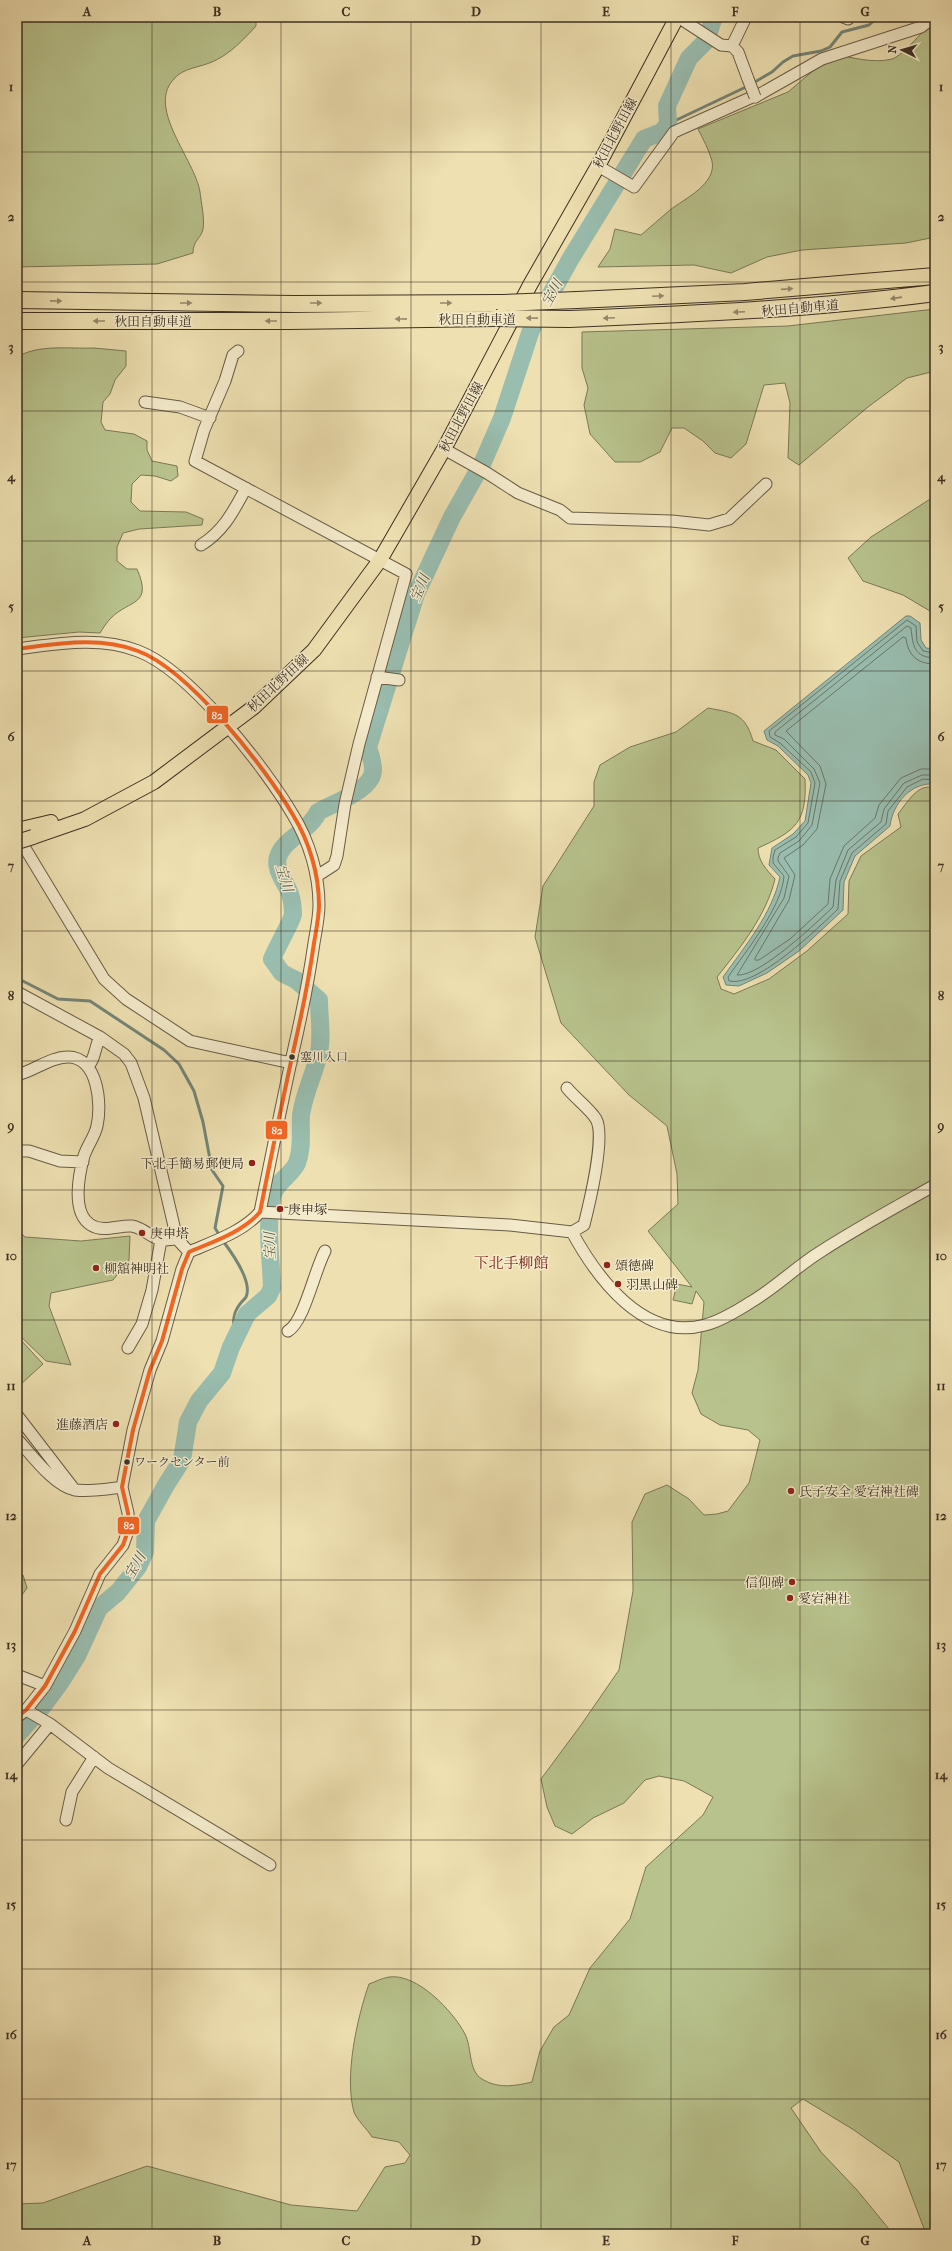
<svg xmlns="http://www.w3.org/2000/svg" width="952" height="2251" font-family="'IM FELL French Canon','Noto Serif JP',serif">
	<rect width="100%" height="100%" fill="#eee0b1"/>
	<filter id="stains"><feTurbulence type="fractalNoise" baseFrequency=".005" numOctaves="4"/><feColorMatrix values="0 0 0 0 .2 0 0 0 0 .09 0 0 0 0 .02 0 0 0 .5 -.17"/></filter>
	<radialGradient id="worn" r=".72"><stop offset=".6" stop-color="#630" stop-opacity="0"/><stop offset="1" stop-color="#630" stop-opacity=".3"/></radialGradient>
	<!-- green -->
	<path fill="#b8c28c" stroke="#7a7958" d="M17,17H256V26C244,39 230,54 214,61C200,68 183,67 173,80C147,109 195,160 200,192C201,201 205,221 203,229C201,239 193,240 193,253L157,264L17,267Z
		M935,19V237L906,243L802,250L767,257L731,273L694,265L598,267L610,249L615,229L641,235C651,227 660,218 670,210C684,199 717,184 712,161C709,150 703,139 698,129L788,92L833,54C851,57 873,64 892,59C904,55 925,28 935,19Z
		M935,309V371L907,378L868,407L799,465L788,458L790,403L785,383L764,385L746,444L731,458L715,453L703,441L684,428H672L660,452L640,462H615L590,434L584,405L588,388L582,368V332L788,326Z
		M94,348L126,351V366L115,380L110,394L103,402L101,422L105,430L134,434L147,441V450L152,461L177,466L178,476L171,481L155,476L141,475L132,484L131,502L140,511L186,512L203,519L202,525L139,529L123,533L117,547V561L127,569H137C153,606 130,599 111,618C107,622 103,628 100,633L79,632L17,638V357C39,344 69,349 94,348Z
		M935,496V614L903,595L863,581L848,558L871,537Z
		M708,708C734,713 745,713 753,741L776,750L805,779C807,822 796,831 758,848C758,861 766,869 775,879C766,916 740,948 717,977L721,989L734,994L769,979L807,951L848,914L849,881L861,856L901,827L898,814C907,803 918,782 935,788V2234H926L899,2162L854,2130L803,2099L791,2108L821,2152L857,2190L893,2234H17V2204L43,2203L147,2166L291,2205L357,2211L385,2167L405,2163L410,2155L399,2142L372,2137C367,2129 357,2120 354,2112C344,2077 357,2018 369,1984C375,1982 382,1978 389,1977C417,1973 453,2011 465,2034C472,2047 468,2071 482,2079C498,2089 515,2086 532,2082L540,2051L554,2027L569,2015L590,1968L630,1919L646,1867L703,1815L713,1797L684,1781L659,1776L645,1780L624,1803L593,1818L572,1834L555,1826L547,1807L541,1779L581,1725L619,1670L633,1591L632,1522L645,1494L667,1485L689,1499L704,1515L717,1514L728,1511L749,1483L760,1440L748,1430L720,1425L701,1414L692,1393L698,1370L704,1302L696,1291L692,1304L673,1300L677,1284L692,1287L648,1231L678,1204L677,1174L667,1126L629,1095L561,1023L535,937L543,886L594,806V782L600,765L630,747L676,732Z
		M17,1229L25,1237L81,1241L130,1236L129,1260L113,1280L51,1293L49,1306L71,1365L46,1361L17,1333Z
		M20,1339L43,1364L20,1385L17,1382V1342Z
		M17,1573L23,1575L27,1588L17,1602Z"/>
	<!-- water -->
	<path fill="#99bdaf" stroke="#748577" d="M906,616H910L920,623L921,640L926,648L935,649V784C911,782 893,803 890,826L855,856L844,882L843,910L799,951L767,973L739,986L726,985L723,977C745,946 772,914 780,877L769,865L772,848L793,834L805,821L811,783L808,775L778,746L767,740L764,731Z"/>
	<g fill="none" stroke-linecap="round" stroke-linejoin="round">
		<!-- shore -->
		<path stroke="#6a7669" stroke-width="1" d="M935,653L923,651L917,642L916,626L907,620L769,731L770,737L780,743L811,772L815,783L808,823L796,837L775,850L773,857V863L784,876C782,907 746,951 728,977L729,981C757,988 818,928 838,909L840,881L852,853L886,824L888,811L907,787L923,779L935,780
			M935,658C914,657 913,647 911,628L907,626L775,732V735L784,739L814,769L820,783L812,825L799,841L780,853L778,858V861L789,876L784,898L737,975C760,977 816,923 833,907L836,880L848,850L881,822L884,809L904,783L922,775H935
			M935,664C918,664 908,656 906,638L903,637L786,731L820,766L826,784L817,829L803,845L784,858L795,875L789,900L755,958V960H759L790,939L828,904L830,879L844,846L875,818L879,805L901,778L921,769H935"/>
		<!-- stream -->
		<path stroke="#748577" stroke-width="3" d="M753,83L772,72L783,62L793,56L821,51L830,47L842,32L869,25L878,17
			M668,124L748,86
			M17,978L58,999L90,1001L164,1050L179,1064L194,1091L203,1122L212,1170L223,1186L215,1228L220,1236
			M223,1241C232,1253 253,1282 246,1297C245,1299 242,1301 240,1304C232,1314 232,1324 236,1336"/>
		<!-- river -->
		<path stroke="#99bdaf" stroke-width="18" d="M17,1735L43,1706L60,1683L77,1656L99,1608L118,1592L138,1567L145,1552L146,1521L166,1485L182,1460L188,1422L199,1401L222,1373L231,1347L247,1314L268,1296L272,1288C271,1259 266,1226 272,1197C275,1182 292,1175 297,1163C303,1148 300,1131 301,1115C304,1094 313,1077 318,1057C323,1039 319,1018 319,1000L296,980L282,973L272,959C275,951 293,918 293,915C293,908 292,900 290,894C286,882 274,870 278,857C283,839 310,831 318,812C333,803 374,790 373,769C373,762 370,754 368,747L416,594L452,517L483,462L502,418L531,330L571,258L644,139L662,132L668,124L667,106L689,58L706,41L714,17"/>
		<!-- minor casing -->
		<g stroke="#685c46" stroke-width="13">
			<path id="minor" d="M678,17L721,45L732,46
				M746,17L732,46L738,52L748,79
				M843,17L848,19
				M755,97L822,59L921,27L934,17
				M598,166L634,187L674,132L759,94
				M238,351L233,355L225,381L204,430L195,461L406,574L359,744L345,804L337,856L334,865L317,876
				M145,402L180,407L210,418
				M444,449L487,473L518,493L560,510L570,518L672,521L709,525L729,519L766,484
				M201,545C224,531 234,510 246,488
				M17,649C57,644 99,636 138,651C189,670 265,767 293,815C309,841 319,874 319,905C319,917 316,931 314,943C309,978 302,1013 294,1048C282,1102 271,1157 260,1212C243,1232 212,1242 189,1252L182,1269L162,1341L150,1370L133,1430L122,1487L128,1513L129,1528L123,1545L100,1574L75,1631L45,1686L26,1710L17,1717
				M377,677L399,680
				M17,835L104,979L126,999L190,1041L291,1063
				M17,992L100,1037L124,1054L131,1063L144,1098L177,1239
				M88,1066C95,1060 95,1046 100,1037
				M17,1075C34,1071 50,1057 68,1057C98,1057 102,1104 97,1126C95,1136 87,1146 84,1156C79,1174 71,1213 91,1225C104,1233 118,1225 132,1226C144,1228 151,1238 162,1240C167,1240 173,1239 177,1239L189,1252
				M17,1151H29L60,1161L83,1162
				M260,1212L510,1225L572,1232L584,1225C589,1205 606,1136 596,1119C590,1109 575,1098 567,1088
				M572,1232C597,1278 644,1342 705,1325C721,1321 737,1311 751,1302C775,1288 796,1267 820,1252C857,1228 896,1207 935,1185
				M288,1331C304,1322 315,1269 325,1251
				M128,1348L142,1324L152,1290L161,1240
				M17,1415L74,1489
				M17,1439C31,1454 54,1486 75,1490C90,1492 107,1489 122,1487
				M17,1675L45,1686
				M26,1710L50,1724L108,1768L270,1865
				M17,1764L50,1724
				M66,1820L72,1792L94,1757"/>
		</g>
		<!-- major casing -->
		<g stroke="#3c3023" stroke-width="16">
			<path id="major" d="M17,830L51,822
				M33,837L85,819L154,782L254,707L314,650L380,560L444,449L530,285L598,166L677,17"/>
		</g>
		<!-- highway casing -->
		<g stroke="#3c3023" stroke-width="18">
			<path id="highway" d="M17,300L295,304L502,303
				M577,300L745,292L935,276
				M569,319C692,314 813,309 935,293
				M17,321H290L496,318"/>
		</g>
		<!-- minor -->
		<use href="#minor" stroke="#f4ebcc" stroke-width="11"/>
		<!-- major -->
		<use href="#major" stroke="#eee0b1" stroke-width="14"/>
		<!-- highway -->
		<use href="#highway" stroke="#eee0b1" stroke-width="16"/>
		<!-- minor-bridge casing -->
		<g stroke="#685c46" stroke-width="13" stroke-linecap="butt">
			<path id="minor-bridge" d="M748,79L755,97"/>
		</g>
		<!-- major-bridge casing -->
		<g stroke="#3c3023" stroke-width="16" stroke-linecap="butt">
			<path id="major-bridge" d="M17,842L33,837"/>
		</g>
		<!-- highway-bridge casing -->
		<g stroke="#3c3023" stroke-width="18" stroke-linecap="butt">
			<path id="highway-bridge" d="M502,303L577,300
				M496,318L569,319"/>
		</g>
		<!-- minor-bridge -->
		<use href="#minor-bridge" stroke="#f4ebcc" stroke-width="11"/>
		<!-- major-bridge -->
		<use href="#major-bridge" stroke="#eee0b1" stroke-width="14"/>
		<!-- highway-bridge -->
		<use href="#highway-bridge" stroke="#eee0b1" stroke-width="16"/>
		<!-- bus-1 casing -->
		<g stroke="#f4ebcc" stroke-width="7">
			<path id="bus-1" d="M17,649C57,644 99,636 138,651C189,670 265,767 293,815C309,841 319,874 319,905C319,917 316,931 314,943C309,978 302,1013 294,1048C282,1102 271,1157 260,1212C243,1232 212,1242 189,1252L182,1269L162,1341L150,1370L133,1430L122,1487L128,1513L129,1528L123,1545L100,1574L75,1631L45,1686L26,1710L17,1717"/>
		</g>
		<!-- bus-1 -->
		<use href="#bus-1" stroke="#f26522" stroke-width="4"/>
	</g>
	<!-- one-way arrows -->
	<defs><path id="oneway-solid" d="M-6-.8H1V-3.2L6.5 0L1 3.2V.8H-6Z"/></defs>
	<g fill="#95886a">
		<use href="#oneway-solid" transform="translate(787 289) rotate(-4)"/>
		<use href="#oneway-solid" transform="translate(658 296) rotate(-3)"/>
		<use href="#oneway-solid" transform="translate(896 298) rotate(172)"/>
		<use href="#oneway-solid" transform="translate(56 301) rotate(1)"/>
		<use href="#oneway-solid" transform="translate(186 303)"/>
		<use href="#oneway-solid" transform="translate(316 303)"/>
		<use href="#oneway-solid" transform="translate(446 303)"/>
		<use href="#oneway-solid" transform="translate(739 312) rotate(178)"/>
		<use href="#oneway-solid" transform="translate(532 318) rotate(-179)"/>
		<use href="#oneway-solid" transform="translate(609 318) rotate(178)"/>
		<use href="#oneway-solid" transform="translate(401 319) rotate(179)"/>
		<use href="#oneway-solid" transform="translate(99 321) rotate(-180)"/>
		<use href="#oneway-solid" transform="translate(271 321) rotate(180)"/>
	</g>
	<!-- grid -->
	<path fill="none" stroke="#3c3023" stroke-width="1" stroke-opacity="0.55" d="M152,17V2234M281,17V2234M411,17V2234M541,17V2234M671,17V2234M800,17V2234M17,152H935M17,282H935M17,411H935M17,541H935M17,671H935M17,801H935M17,931H935M17,1061H935M17,1190H935M17,1320H935M17,1450H935M17,1580H935M17,1710H935M17,1840H935M17,1969H935M17,2099H935"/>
	<!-- markers -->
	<g fill="#3c3023" stroke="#f4ebcc" stroke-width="1.5">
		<circle cx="292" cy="1057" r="3.5"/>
		<circle cx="127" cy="1462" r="3.5"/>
	</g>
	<g fill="#8f2418" stroke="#f4ebcc" stroke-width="1.5">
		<circle cx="252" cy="1163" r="4"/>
		<circle cx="280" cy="1209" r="4"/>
		<circle cx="142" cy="1233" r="4"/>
		<circle cx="607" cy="1265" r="4"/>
		<circle cx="96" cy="1268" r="4"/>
		<circle cx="618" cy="1284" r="4"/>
		<circle cx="116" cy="1424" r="4"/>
		<circle cx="791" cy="1491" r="4"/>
		<circle cx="792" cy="1582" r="4"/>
		<circle cx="790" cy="1598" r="4"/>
	</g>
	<g text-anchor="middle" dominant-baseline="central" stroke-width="3" stroke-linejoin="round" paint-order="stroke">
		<!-- bus labels -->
		<g font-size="12" fill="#3c3023" stroke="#f4ebcc" text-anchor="start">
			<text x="300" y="1057">塞川入口</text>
			<text x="134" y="1462">ワークセンター前</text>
		</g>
		<!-- street labels -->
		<g font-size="13" fill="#3c3023" stroke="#f4ebcc">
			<text transform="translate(615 133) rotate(-62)">秋田北野田線</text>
			<text transform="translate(800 308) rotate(-5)">秋田自動車道</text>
			<text x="477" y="319">秋田自動車道</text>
			<text x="153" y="321">秋田自動車道</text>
			<text transform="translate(461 417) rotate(-62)">秋田北野田線</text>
			<text transform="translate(278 683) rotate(-43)">秋田北野田線</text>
		</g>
		<!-- poi labels -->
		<g font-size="13" fill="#3c3023" stroke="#f4ebcc" text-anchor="start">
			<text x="244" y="1163" text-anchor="end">下北手簡易郵便局</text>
			<text x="288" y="1209">庚申塚</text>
			<text x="150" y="1233">庚申塔</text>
			<text x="615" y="1265">頌徳碑</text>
			<text x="104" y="1268">柳舘神明社</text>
			<text x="626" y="1284">羽黒山碑</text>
			<text x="108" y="1424" text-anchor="end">進藤酒店</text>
			<text x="799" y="1491">氏子安全 愛宕神社碑</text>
			<text x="784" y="1582" text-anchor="end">信仰碑</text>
			<text x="798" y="1598">愛宕神社</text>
		</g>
		<!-- water labels -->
		<g font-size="14" font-style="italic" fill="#535346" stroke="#f4ebcc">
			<text transform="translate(552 293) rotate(-61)">宝川</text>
			<text transform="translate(420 588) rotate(-67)">宝川</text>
			<text transform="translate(284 878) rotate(72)">宝川</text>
			<text transform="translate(270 1246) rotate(-92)">宝川</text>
			<text transform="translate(135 1566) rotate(-60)">宝川</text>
		</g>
		<!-- quarter labels -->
		<g font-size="15" fill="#7a1f14" stroke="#f4ebcc">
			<text x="511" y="1263">下北手柳館</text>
		</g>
	</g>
	<g stroke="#f4ebcc" stroke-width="1.5">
		<rect x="206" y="705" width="23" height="19" rx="4" fill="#f26522"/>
		<rect x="265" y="1120" width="23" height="20" rx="4" fill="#f26522"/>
		<rect x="117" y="1516" width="23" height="19" rx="4" fill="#f26522"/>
	</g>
	<g font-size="11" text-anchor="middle" font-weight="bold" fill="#fff">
		<text x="217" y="719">82</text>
		<text x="277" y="1134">82</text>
		<text x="129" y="1529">82</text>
	</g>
	<!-- margin -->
	<rect width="952" height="2251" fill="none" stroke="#eee0b1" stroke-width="44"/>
	<!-- north arrow -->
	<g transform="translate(902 50) rotate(275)" stroke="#f4ebcc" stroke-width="3" paint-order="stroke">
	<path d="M0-3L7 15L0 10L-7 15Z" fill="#3c3023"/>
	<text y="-6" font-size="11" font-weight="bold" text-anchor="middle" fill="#3c3023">N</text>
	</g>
	<rect x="22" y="22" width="908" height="2207" fill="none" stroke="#3c3023" stroke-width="1.5"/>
	<g font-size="13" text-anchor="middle" font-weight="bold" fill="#3c3023">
		<text x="87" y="16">A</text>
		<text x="217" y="16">B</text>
		<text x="346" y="16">C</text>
		<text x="476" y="16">D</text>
		<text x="606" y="16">E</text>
		<text x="735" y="16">F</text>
		<text x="865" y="16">G</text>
		<text x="11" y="91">1</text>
		<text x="941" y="91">1</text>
		<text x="11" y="221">2</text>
		<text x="941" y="221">2</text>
		<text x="11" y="351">3</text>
		<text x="941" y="351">3</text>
		<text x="11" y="481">4</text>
		<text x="941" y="481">4</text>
		<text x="11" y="611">5</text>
		<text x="941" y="611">5</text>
		<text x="11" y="741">6</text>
		<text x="941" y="741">6</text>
		<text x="11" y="870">7</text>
		<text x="941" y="870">7</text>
		<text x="11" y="1000">8</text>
		<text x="941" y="1000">8</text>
		<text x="11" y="1130">9</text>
		<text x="941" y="1130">9</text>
		<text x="11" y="1260">10</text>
		<text x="941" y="1260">10</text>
		<text x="11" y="1390">11</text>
		<text x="941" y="1390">11</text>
		<text x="11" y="1520">12</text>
		<text x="941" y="1520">12</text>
		<text x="11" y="1649">13</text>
		<text x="941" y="1649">13</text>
		<text x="11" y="1779">14</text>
		<text x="941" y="1779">14</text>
		<text x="11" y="1909">15</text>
		<text x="941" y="1909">15</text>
		<text x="11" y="2039">16</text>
		<text x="941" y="2039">16</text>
		<text x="11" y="2169">17</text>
		<text x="941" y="2169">17</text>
		<text x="87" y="2245">A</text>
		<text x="217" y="2245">B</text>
		<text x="346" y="2245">C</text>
		<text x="476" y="2245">D</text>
		<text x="606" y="2245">E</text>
		<text x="735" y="2245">F</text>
		<text x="865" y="2245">G</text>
	</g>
	<rect width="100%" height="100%" filter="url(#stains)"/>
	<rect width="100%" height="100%" fill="url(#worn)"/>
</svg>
